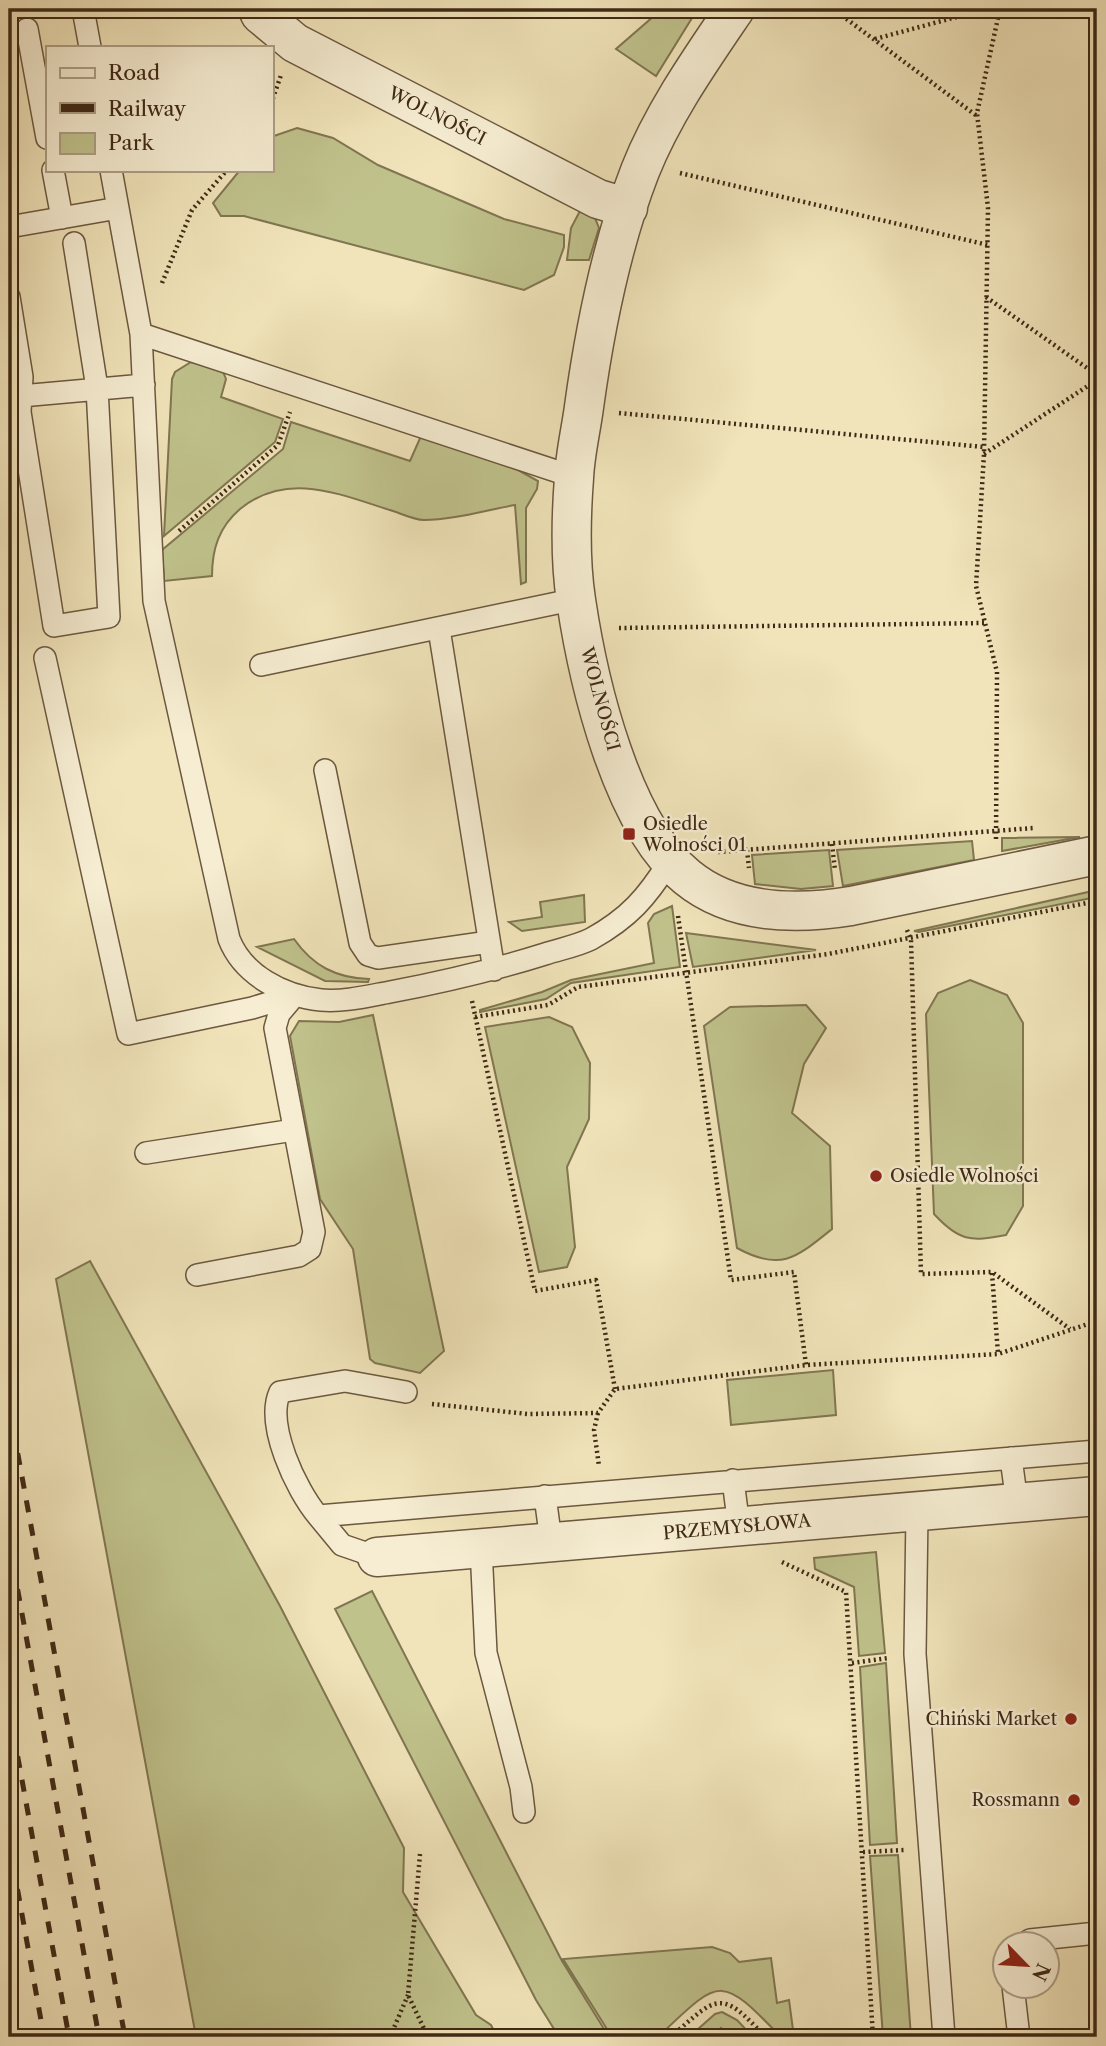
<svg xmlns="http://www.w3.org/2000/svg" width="1106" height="2046" font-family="'Libre Caslon Text',serif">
	<rect width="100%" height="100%" fill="#f1e4ba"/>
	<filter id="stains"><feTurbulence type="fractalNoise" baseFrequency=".00286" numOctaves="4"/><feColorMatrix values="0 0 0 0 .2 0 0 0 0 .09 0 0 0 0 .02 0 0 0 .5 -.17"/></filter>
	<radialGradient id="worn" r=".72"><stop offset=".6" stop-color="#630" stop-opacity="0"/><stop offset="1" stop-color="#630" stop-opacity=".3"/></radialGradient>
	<!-- green -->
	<path fill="#c0c28c" stroke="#807651" stroke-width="2" d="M662,9H715L711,14L697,10L656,76L616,49Z
		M297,128L333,138L378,165L504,219L564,235V247L554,275L524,290L244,216H221L213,203L240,170H271V137Z
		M581,209L593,213L599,228L589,260H567L571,228Z
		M191,362L222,369L226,379L221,397L283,419L275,442L164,536L172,379L175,372Z
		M291,422L410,461L421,436L518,470L538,481L537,489L526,508V582L521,584L515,505C486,510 453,520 424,520C414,520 402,514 393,511C341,495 288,470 240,509C219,527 212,549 212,576L164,581L162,550L283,449Z
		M1080,837L1002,851V838Z
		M972,841L974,860L843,886L837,850Z
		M829,850L833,886L801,889L755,884L752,855Z
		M1097,890V897L919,932L914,931Z
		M584,895L585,922L522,931L509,922L542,917L540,902Z
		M672,906L680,967L571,983L546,999L480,1012V1010L542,992L571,980L654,963L648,923L654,914Z
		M686,933L816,950L693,967Z
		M294,939C313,966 336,978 369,979L368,982L325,981L257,947Z
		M970,980L1007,995L1023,1023V1206L1006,1235C970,1242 959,1241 934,1214L926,1014L938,993Z
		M806,1005L826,1028L804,1064L792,1113L830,1146L832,1229C796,1258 781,1272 737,1248L704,1026L730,1007Z
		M373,1015L444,1351L420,1373L375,1363L370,1359L353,1249L320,1199L290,1036L299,1021L339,1022Z
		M549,1017L572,1027L590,1063L589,1119L567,1167L575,1247L567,1267L539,1272L485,1027Z
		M90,1261L280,1606L404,1848L403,1892L476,2015L491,2025L497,2037H196L56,1279Z
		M833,1370L836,1415L731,1425L727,1380Z
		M876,1552L885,1653L859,1656L854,1587L815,1569L814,1558Z
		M372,1591L562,1961L609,2037H559L536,2000L335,1609Z
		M886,1663L897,1843L870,1845L860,1667Z
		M898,1855L911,2037H883L870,1856Z
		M712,1947L730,1953L739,1962L771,1958L777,2003L789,2000L794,2037H781C720,1974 721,1977 658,2037H612L563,1959Z
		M722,2012L737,2020L753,2037H729L721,2028L711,2037H689L715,2014Z"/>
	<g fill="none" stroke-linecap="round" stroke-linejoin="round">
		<!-- service casing -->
		<g stroke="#6c583f" stroke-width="24">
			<path id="service" d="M83,9L90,47
				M27,29L47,138
				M53,170L62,218
				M111,170L141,334L154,601L229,939C243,975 283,996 321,1000C344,1002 368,996 390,992C443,982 494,970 545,954C560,949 577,946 591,939C629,918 647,897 669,862
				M9,227L118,208
				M9,297L22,377L20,412L54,626L109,617L97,388L74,243
				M141,334L574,477
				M21,396L144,385
				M439,629L494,970
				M45,658L128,1034L252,1008L295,995
				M261,665L576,599
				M325,770L360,943L368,955L378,958L489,942
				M146,1153L294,1130
				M197,1275L299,1256L310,1249L314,1232L275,1028L279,1014L295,995
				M406,1392L345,1381L280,1392C265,1424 296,1490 318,1516L1097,1451
				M1011,1458L1017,1503
				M733,1480L739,1527
				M545,1496L551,1541
				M917,1512L915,1654L944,2037
				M318,1516L342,1545L377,1557
				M481,1548L486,1653L521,1787L524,1812
				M1024,1944L1030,1940L1097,1933
				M1013,1986L1019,2037"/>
		</g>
		<!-- minor casing -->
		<g stroke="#6c583f" stroke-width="41">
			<path id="minor" d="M258,9L260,14L295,43L598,199L628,208
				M735,9C701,59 663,113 640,171C611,246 595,327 584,407C581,430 575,454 574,478C571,517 570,561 576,600C588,681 621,824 687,877C732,914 796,915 851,906L1097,855
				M377,1557L1097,1496"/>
		</g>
		<!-- path -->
		<path stroke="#3f2916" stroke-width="4.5" stroke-dasharray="2 3.5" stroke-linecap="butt" d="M833,9L977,116
			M875,39L986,9
			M271,104L281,75
			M680,173L988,245
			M162,283L192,210L227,170
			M986,297L1097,375
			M619,413L984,447
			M984,454L1097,380
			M179,531L278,445L290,412
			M619,628L985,623
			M996,839L997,672L976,586L984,454L988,208L977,113L1000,9
			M832,844L835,870
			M747,850L749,868
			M718,852L1034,828
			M678,916L731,1280L794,1272L806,1365
			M907,930L911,940L921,1274L992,1272L1070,1329
			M472,1001L535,1291L596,1280L615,1389
			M475,1017L548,1005L578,987L828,954L1097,901
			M992,1273L998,1354
			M432,1404L528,1414L598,1413L615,1389L806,1365L998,1354L1097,1321
			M598,1413L594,1430L599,1466
			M782,1562L846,1592L873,2037
			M852,1663L889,1658
			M863,1852L904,1850
			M420,1854L408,1995L428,2037
			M390,2037L408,1995
			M671,2037C717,1996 721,1988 765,2037"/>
		<!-- service -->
		<use href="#service" stroke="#f6edd2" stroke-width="21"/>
		<!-- minor -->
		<use href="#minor" stroke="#f6edd2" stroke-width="38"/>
		<!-- rail -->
		<path stroke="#3f2916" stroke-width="5" stroke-dasharray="12 12" stroke-linecap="butt" d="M9,1406L125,2037
			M9,1542L99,2037
			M9,1709L69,2037
			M9,1842L44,2037"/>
	</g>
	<!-- markers -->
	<g fill="#8f2418" stroke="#f6edd2" stroke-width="2.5">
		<rect x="622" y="827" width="14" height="14" rx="3.5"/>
		<circle cx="876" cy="1176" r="7"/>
		<circle cx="1071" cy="1719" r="7"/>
		<circle cx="1074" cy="1800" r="7"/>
	</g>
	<g text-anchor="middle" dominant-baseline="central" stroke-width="5" stroke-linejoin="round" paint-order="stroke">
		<!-- street labels -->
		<g font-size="18" fill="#3f2916" stroke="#f6edd2">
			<text transform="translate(437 116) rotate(27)">WOLNOŚCI</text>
			<text transform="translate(600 699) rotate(75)">WOLNOŚCI</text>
			<text transform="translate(737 1527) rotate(-5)">PRZEMYSŁOWA</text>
		</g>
		<!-- poi labels -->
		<g font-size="18" fill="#3f2916" stroke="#f6edd2" text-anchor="start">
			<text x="643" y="824">Osiedle<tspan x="643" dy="21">Wolności 01</tspan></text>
			<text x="890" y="1176">Osiedle Wolności</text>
			<text x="1057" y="1719" text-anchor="end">Chiński Market</text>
			<text x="1060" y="1800" text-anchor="end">Rossmann</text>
		</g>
	</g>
	<!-- margin -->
	<rect width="1106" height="2046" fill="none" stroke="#f1e4ba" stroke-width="35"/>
	<rect x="10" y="10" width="1085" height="2025" fill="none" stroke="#3f2916" stroke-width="3.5"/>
	<rect x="18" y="18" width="1071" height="2011" fill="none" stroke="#3f2916" stroke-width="2"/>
	<!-- legend -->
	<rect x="46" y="46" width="228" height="126" fill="#f6edd2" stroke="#ad9f87" stroke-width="2"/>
	<rect x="60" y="68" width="35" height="10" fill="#f6edd2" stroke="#ad9f87" stroke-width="2"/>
	<text x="108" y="80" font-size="21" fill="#3f2916">Road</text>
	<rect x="60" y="103" width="35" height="10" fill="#3f2916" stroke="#ad9f87" stroke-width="2"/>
	<text x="108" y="116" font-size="21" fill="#3f2916">Railway</text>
	<rect x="60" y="133" width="35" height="21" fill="#c0c28c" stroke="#ad9f87" stroke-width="2"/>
	<text x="108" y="150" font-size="21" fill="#3f2916">Park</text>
	<!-- north arrow -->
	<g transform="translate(1026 1965) rotate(115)"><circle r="33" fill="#f6edd2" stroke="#ad9f87" stroke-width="2"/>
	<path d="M0-5L12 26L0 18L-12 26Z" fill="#8f2418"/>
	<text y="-10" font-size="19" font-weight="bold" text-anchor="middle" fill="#3f2916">N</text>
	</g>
	<rect width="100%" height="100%" filter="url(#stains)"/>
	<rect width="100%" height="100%" fill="url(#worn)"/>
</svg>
